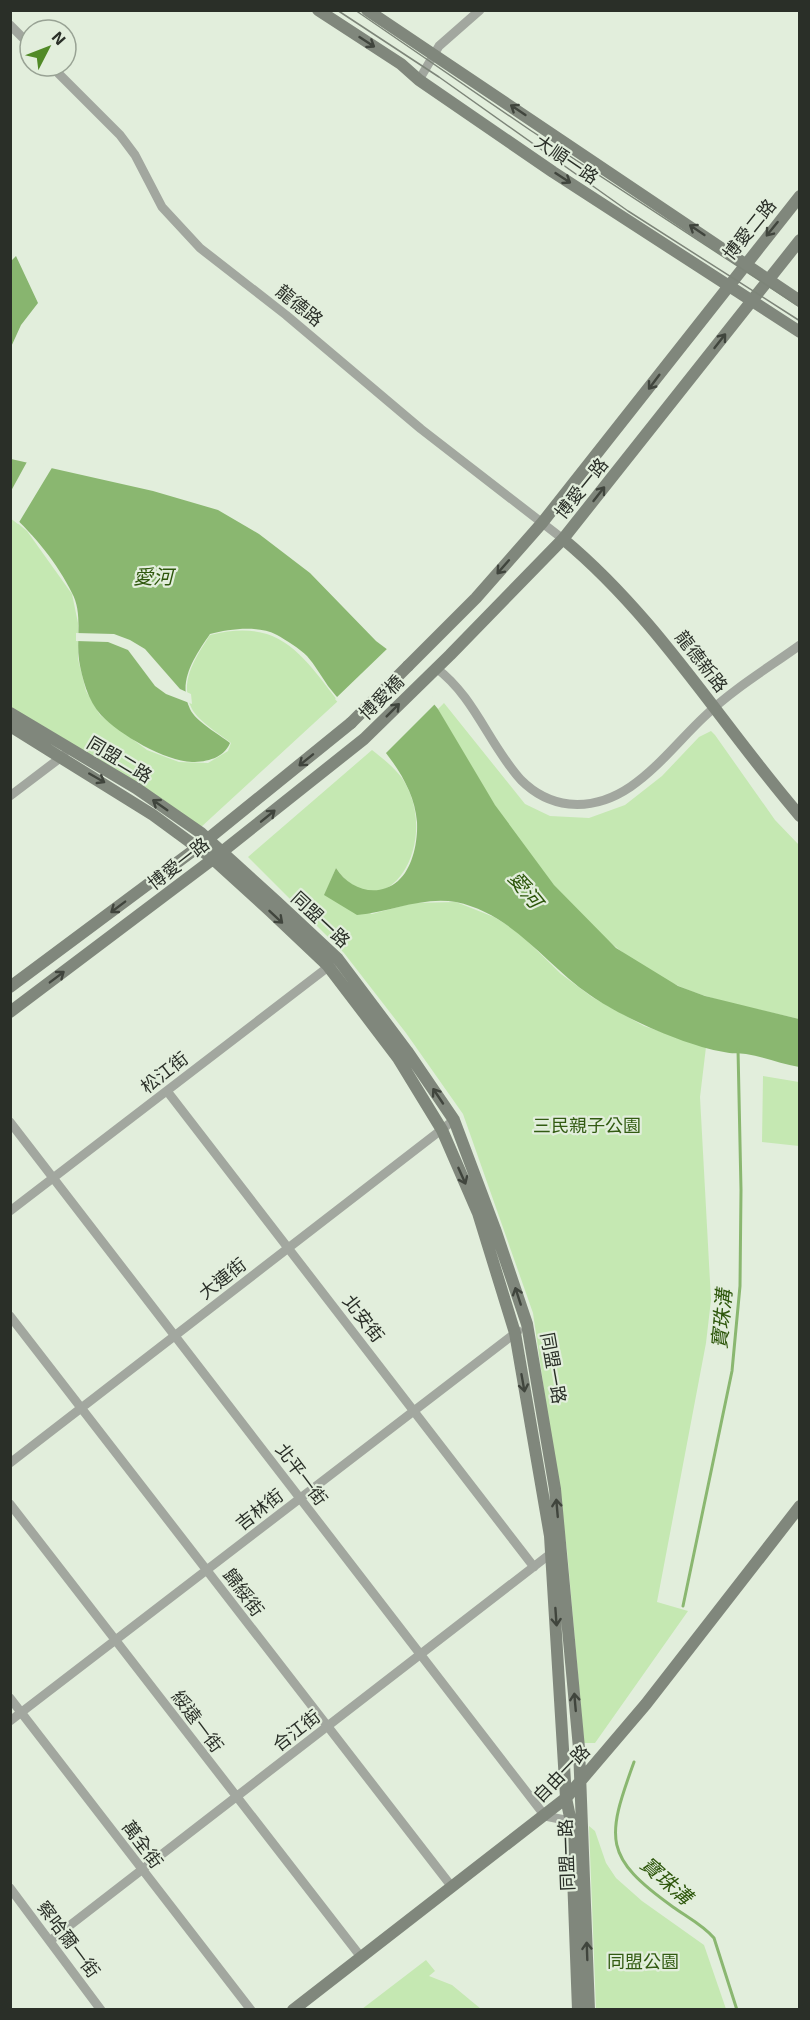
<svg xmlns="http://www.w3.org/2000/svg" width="810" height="2020" font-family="'Exo 2','Noto Sans TC',sans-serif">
	<rect width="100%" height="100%" fill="#e2eedc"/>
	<!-- green -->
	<path fill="#c5e8b2" d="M10,517L27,531L72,594L78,623V659L86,691L100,715L147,750L179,762L208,763L228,751L231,743C220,734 199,722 192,709C178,682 196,657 210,635C279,618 300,652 338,701L200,828L11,713Z
		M444,703L525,804L550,816L589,818L625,805L662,776L699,737L711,731L715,735L775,820L799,845V1019C760,1009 718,1003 681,987C575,943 491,806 438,709Z
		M372,750C382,758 394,767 402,778C444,842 384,937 336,868L325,894L372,914L413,903L456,902L494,917L517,931L561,974L592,997L644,1026L706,1047L700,1097L711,1300L706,1343L657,1602L688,1611L595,1743H584L567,1550L533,1313L463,1114L406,1033L344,953L248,857Z
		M763,1076L799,1082V1146L762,1142Z
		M589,1826L595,1831L606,1863L616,1878L642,1901L704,1945L726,2009H596Z
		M426,1960L435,1971L429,1976L452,1985L481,2009H362Z"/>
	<!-- forest -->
	<path fill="#88b56f" d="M16,256L38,303L21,325L11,347V261Z"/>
	<!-- water -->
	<path fill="#8ab770" d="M11,459L153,491L218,510L259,534L310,573L376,641L392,653L438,709L495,805L554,885L616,948L678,986L705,996L799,1019V1067C781,1064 764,1057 746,1054C739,1053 731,1054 724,1052C686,1046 621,1017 590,995C545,964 513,914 456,902C423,896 390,912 357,915L324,895L336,868C349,889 377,899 398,881C413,868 418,841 417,822C413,768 359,726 328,686C321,676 315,665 307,656C300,649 286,640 277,635C258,625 230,629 210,634C195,656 177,681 190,709C196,722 219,734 230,743C224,758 207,762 192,762C165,761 120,735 101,715C88,701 82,678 79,660C76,638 83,613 72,593C58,564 34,535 11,514Z"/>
	<!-- pier -->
	<path fill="#e2eedc" d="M28,460L53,466L18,524L10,518L11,491Z
		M76,633L114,634L130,640L145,649L180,689L191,694L192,704L166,694L155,686L128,650L108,642L76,641Z
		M389,647L437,702L383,756L335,699Z"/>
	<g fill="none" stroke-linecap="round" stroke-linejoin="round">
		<!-- stream -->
		<path stroke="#8ab770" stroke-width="3" d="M683,1606L732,1371L740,1286L741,1190L738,1049
			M634,1762C606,1839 603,1857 673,1907C687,1917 703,1925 714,1938L737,2010"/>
		<!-- street -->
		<path stroke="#a2a79f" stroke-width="9" d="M10,25L30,45
			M51,66L120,135L135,155L162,207L200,248L286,315L421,429L563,539
			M419,80L439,46L480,10
			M436,668C475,697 489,745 521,780C534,793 551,802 569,804C629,810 666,752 705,716C733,689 768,668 800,645
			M10,796L64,755
			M167,1091L534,1567
			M10,1122L545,1816L575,1822
			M10,1211L332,964
			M10,1316L452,1887
			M10,1463L454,1120
			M10,1504L361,1957
			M10,1698L251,2010
			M10,1721L518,1331
			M10,1888L101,2010
			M51,1940L554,1551"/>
		<!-- secondary -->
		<path stroke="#80877c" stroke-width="12" d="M318,10L401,64L419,80L553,172L800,332
			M367,10L800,301
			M563,539C658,618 720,723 800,816
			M408,666L476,598L542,523L800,196
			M10,713L136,788L201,833L277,902L338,959L407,1051L454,1120L495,1229L527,1324L555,1489L579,1748L589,2010
			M10,726L153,815L213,859L269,910L328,966L398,1058L442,1130L478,1213L515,1333L550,1536L566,1798L571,1822L578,2010
			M10,987L198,847L351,723
			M10,1012L213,859L364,739L450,655L563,539L800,240
			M293,2010L566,1798L646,1704L800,1506"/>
		<!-- tram -->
		<path stroke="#7d8579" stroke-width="1.5" d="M337,10L439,77L628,211L800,321
			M355,10L530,130L800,307"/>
		<!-- secondary-bridge -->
		<path stroke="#80877c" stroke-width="12" d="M351,723L408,666"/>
	</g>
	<!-- one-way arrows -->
	<defs><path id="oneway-shaft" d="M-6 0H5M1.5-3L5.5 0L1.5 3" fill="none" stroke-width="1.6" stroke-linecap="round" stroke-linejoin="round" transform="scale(1.5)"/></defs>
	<g stroke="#40453d">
		<use href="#oneway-shaft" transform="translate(367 42) rotate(33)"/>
		<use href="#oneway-shaft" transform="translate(518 110) rotate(-146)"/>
		<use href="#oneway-shaft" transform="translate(563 178) rotate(33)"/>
		<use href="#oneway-shaft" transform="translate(772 229) rotate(129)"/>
		<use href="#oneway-shaft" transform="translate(697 230) rotate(-146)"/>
		<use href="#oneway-shaft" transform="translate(720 341) rotate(-52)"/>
		<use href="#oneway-shaft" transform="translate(654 382) rotate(127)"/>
		<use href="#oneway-shaft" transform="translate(599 494) rotate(-52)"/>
		<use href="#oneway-shaft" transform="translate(503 567) rotate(131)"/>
		<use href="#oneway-shaft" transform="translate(393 710) rotate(-45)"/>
		<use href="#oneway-shaft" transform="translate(306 760) rotate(141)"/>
		<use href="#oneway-shaft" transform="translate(97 778) rotate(30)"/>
		<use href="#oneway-shaft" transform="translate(160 805) rotate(-145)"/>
		<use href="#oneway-shaft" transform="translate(268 816) rotate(-39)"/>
		<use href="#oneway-shaft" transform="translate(118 907) rotate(143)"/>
		<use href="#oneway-shaft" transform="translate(276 917) rotate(43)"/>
		<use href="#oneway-shaft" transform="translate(57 977) rotate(-37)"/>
		<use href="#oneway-shaft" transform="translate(438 1096) rotate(-124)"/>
		<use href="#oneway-shaft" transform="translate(462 1176) rotate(66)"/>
		<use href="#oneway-shaft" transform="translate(518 1296) rotate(-108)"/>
		<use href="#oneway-shaft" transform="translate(523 1383) rotate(80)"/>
		<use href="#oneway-shaft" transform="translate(557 1508) rotate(-95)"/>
		<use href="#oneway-shaft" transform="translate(556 1617) rotate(86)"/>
		<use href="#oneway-shaft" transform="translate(575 1702) rotate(-95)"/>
		<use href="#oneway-shaft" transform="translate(587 1951) rotate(-92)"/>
	</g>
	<g text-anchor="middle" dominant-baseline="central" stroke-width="4.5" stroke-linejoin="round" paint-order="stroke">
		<!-- street labels -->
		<g font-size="18" fill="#2a2f28" stroke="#e2eedc">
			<text transform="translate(567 159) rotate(34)">大順一路</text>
			<text transform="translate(749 229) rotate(-51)">博愛二路</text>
			<text transform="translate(300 305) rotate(39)">龍德路</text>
			<text transform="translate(581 488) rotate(-51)">博愛一路</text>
			<text transform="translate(702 661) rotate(52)">龍德新路</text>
			<text transform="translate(381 697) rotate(-45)">博愛橋</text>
			<text transform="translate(120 759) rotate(31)">同盟二路</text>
			<text transform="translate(178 863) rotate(-38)">博愛一路</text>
			<text transform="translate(321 919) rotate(43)">同盟一路</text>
			<text transform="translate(164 1072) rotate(-38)">松江街</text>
			<text transform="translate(222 1278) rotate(-38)">大連街</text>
			<text transform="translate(364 1318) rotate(52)">北安街</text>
			<text transform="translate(554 1368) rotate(80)">同盟一路</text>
			<text transform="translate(302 1474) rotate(53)">北平一街</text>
			<text transform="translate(259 1509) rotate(-38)">吉林街</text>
			<text transform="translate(244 1592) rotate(53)">歸綏街</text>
			<text transform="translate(198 1721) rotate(53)">綏遠一街</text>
			<text transform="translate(296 1730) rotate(-38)">合江街</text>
			<text transform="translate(561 1773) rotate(-46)">自由一路</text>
			<text transform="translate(143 1844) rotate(53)">萬全街</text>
			<text transform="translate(566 1855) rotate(-92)">同盟一路</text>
			<text transform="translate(69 1939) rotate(53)">察哈爾一街</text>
		</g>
		<!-- park labels -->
		<g font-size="18" fill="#325b12" stroke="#e2eedc">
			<text x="587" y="1125">三民親子公園</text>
			<text x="643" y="1961">同盟公園</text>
		</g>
		<!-- water labels -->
		<g font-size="20" font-style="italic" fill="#2e570c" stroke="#e2eedc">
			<text x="153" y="576">愛河</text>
			<text transform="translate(526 889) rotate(51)">愛河</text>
			<text transform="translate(721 1319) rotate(-85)">寶珠溝</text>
			<text transform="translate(667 1880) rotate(41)">寶珠溝</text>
		</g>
	</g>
	<!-- border -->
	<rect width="810" height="2020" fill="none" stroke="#2a2f28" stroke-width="24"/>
	<!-- north arrow -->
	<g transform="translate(48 48) rotate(48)"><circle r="28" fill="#e2eedc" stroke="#98a294" stroke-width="1.5"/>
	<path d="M0-4.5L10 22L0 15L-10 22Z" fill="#518a27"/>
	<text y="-9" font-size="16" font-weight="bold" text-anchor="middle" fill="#2a2f28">N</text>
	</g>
</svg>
